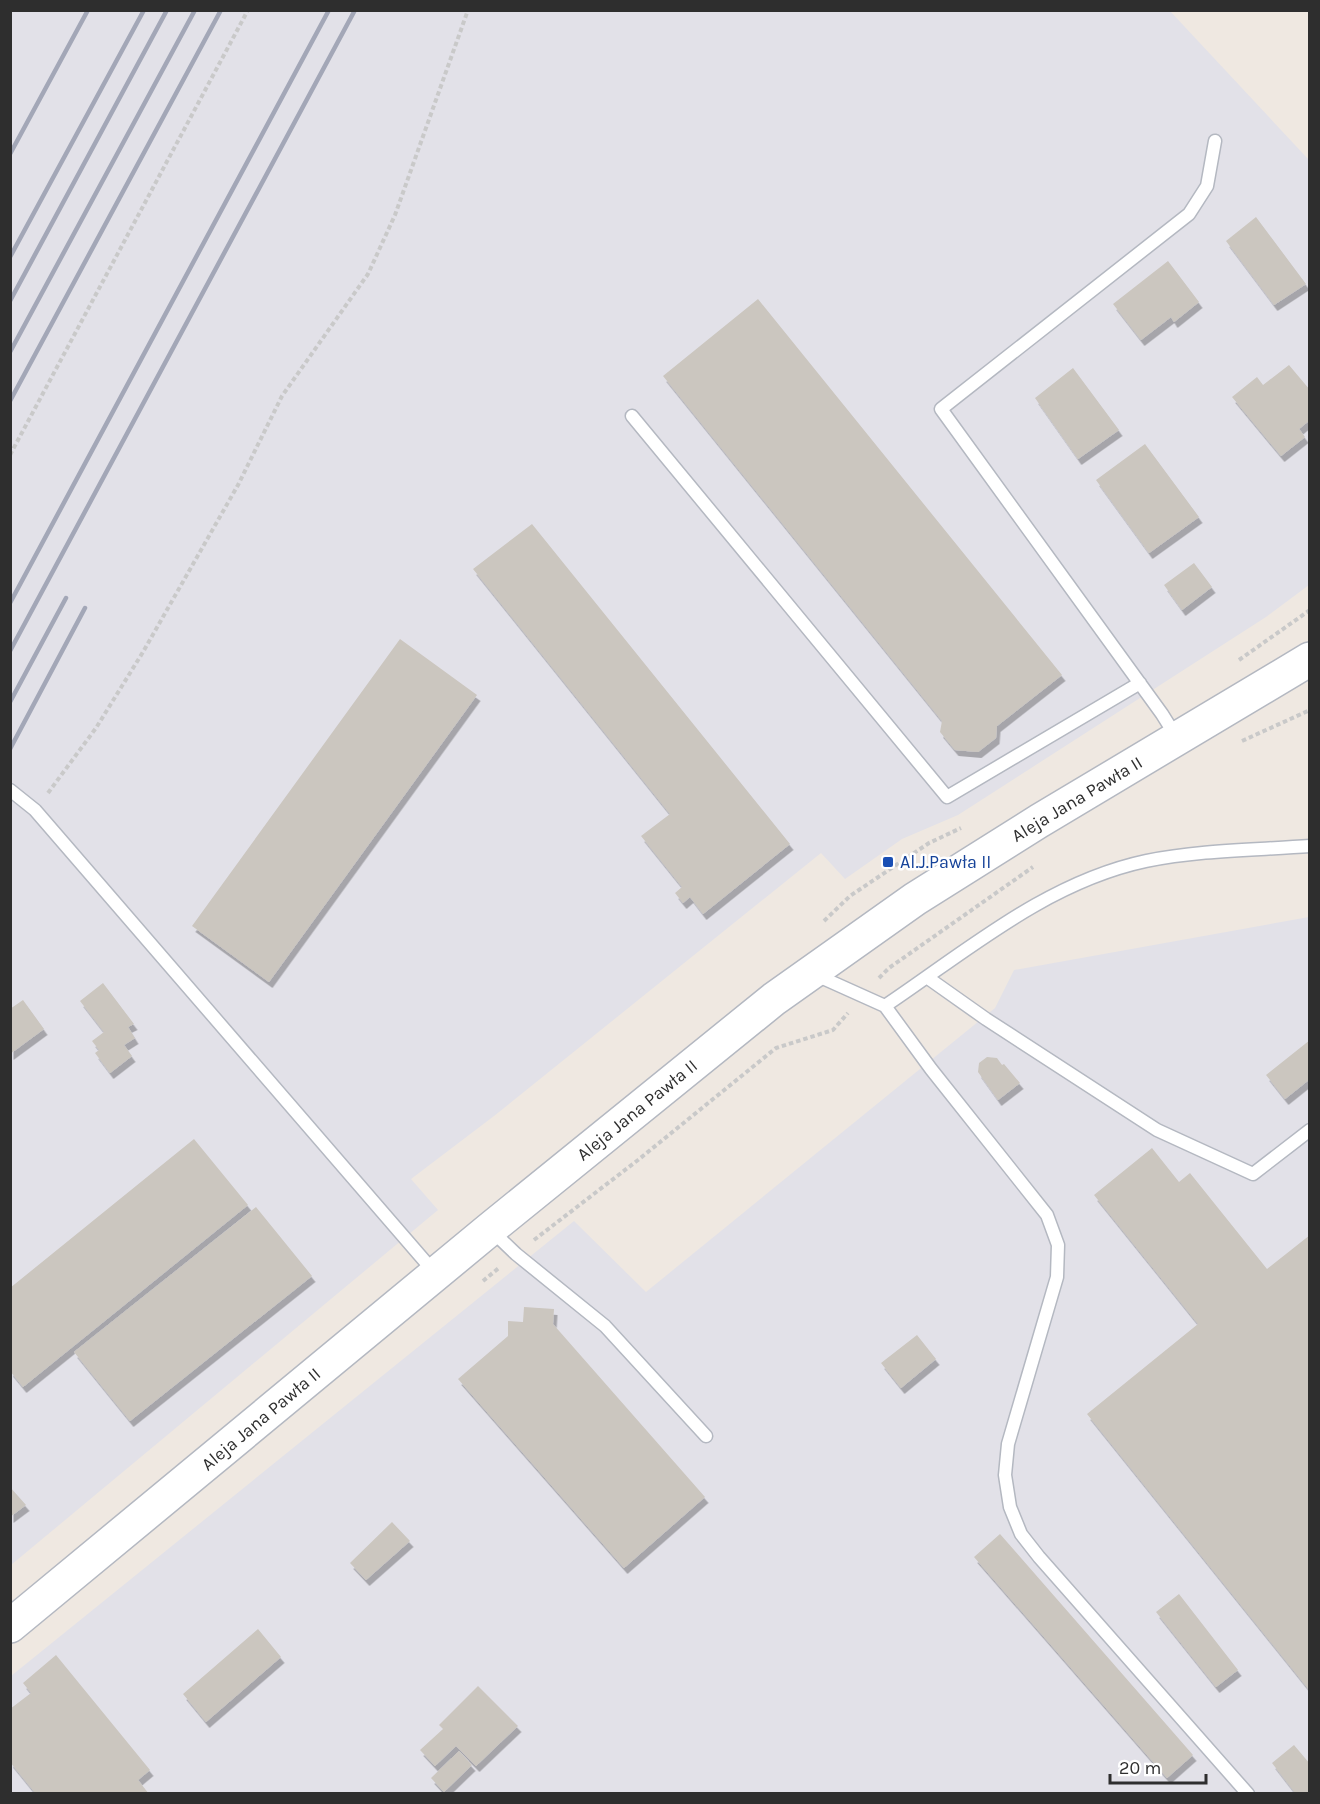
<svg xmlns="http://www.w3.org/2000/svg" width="1320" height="1804" font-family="Karla,sans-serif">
	<defs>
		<filter id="shadow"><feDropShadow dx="3.5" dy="6" stdDeviation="0" flood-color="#0004"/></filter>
	</defs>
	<rect width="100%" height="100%" fill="#efe8e1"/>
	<!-- industrial -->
	<path fill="#e2e1e8" d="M11,11H1170L1309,160V585L1266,617L958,815L902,839L845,879L821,853L494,1116L411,1179L438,1210L11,1565Z
		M1309,917V1793L11,1794V1676L574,1221L646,1292L995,1008L1014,970Z"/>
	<!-- building -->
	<path fill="#cbc6bf" filter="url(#shadow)" d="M1256,217L1306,284L1274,305L1226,241Z
		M1168,261L1199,302L1174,322L1171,317L1141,340L1113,304Z
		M758,299L1062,675L997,726L996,738L978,752L955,750L940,732L942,721L663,376Z
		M1289,365L1310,390V420L1299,429L1305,437L1281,456L1232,397L1257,377L1263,385Z
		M1073,368L1119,430L1078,459L1035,398Z
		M1145,444L1199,517L1149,553L1096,480Z
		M532,524L790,844L703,914L690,897L683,903L675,893L682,887L641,836L670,814L473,569Z
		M1194,563L1212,587L1182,610L1164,585Z
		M400,639L477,695L269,982L192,926Z
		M103,983L134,1024L128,1027L135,1038L124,1045L132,1056L110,1073L95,1053L99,1050L92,1041L104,1032L80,1001Z
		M23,1000L44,1029L10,1054V1009Z
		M1310,1040V1079L1285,1099L1266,1075Z
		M987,1057L997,1058L1002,1065L1004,1064L1020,1083L998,1100L978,1072L979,1063Z
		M194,1139L248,1205L23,1387L10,1371V1288Z
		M1152,1148L1179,1182L1190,1173L1267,1269L1310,1235V1691L1087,1414L1198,1324L1094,1195Z
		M256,1207L312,1276L130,1421L74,1352Z
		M524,1307L554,1309L553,1324L705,1497L624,1568L458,1379L508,1336V1321L523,1322Z
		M917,1335L936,1359L901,1388L881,1363Z
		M10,1487L26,1505L10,1517Z
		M392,1522L410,1541L366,1580L350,1563Z
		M1000,1534L1193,1755L1167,1778L974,1557Z
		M1179,1594L1238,1670L1216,1687L1156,1612Z
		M258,1629L281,1657L206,1722L183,1694Z
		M56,1655L150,1770L138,1780L149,1794H36L10,1762V1709L31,1693L23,1683Z
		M478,1686L518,1726L476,1766L456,1746L435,1766L420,1750L443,1729L439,1725Z
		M1294,1745L1310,1764V1794H1296L1272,1763Z
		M459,1751L472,1765L444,1792L431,1778Z"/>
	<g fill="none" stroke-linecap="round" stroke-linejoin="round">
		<!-- service casing -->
		<g stroke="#b4b8c1" stroke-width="15">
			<path id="service" d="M632,416L947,797L1140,683
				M1177,738L1162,714L941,409L1189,214L1207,186L1215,141
				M10,790L35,810L435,1273
				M816,975L885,1006L931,1069L1047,1215L1058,1245L1057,1277L1008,1444L1005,1475L1010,1507L1021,1534L1039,1557L1248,1794
				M928,978L986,1019L1157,1130L1253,1174L1310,1130
				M885,1006C967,951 1047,882 1146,861C1199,850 1256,850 1310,846
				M491,1230L516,1254L605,1326L706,1436"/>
		</g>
		<!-- secondary casing -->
		<g stroke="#b4b8c1" stroke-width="36">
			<path id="secondary" d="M10,1626L490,1229L774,999L915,899L1039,821L1310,659"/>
		</g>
		<!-- path -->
		<path stroke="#c9c9c9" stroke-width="4" stroke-dasharray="4.5 3" stroke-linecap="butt" d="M10,455L248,10
			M1239,660L1310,610
			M1242,741L1310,710
			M48,793L96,728L143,652L238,485L282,396L368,274L395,215L468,10
			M824,921L850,896L929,843L961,828
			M879,978L889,968L1033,867
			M534,1240L638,1160L776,1048L833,1030L848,1013
			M483,1281L500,1267"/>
		<!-- service -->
		<use href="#service" stroke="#fff" stroke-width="12"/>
		<!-- secondary -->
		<use href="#secondary" stroke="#fff" stroke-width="33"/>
		<!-- rail -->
		<path stroke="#a3a7b7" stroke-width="4.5" d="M10,154L88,10
			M10,257L144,10
			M10,301L167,10
			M10,352L195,10
			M10,401L221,10
			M10,603L329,10
			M10,651L355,10
			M10,702L66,598
			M10,749L85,608"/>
	</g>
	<!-- markers -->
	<rect fill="#1a4fb4" stroke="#fff" stroke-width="2" x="882" y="856" width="12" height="12" rx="3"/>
	<g text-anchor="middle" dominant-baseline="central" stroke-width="5" stroke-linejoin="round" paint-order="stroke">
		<!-- street labels -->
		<g font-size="18" fill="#2e2e2e" stroke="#fff">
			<text transform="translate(1077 799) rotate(-31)">Aleja Jana Pawła II</text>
			<text transform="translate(637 1110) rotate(-39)">Aleja Jana Pawła II</text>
			<text transform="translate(261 1419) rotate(-40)">Aleja Jana Pawła II</text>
		</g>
		<!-- transit labels -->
		<g font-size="18" fill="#164399" stroke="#fff" text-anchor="start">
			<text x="900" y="862">Al.J.Pawła II</text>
		</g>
	</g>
	<!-- border -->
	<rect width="1320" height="1804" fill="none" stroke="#2e2e2e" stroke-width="24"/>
	<!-- scale -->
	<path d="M1110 1774v9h96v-9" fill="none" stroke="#2e2e2e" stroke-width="3"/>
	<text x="1119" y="1774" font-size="18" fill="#2e2e2e" stroke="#ffffff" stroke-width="4.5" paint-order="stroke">20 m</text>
</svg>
